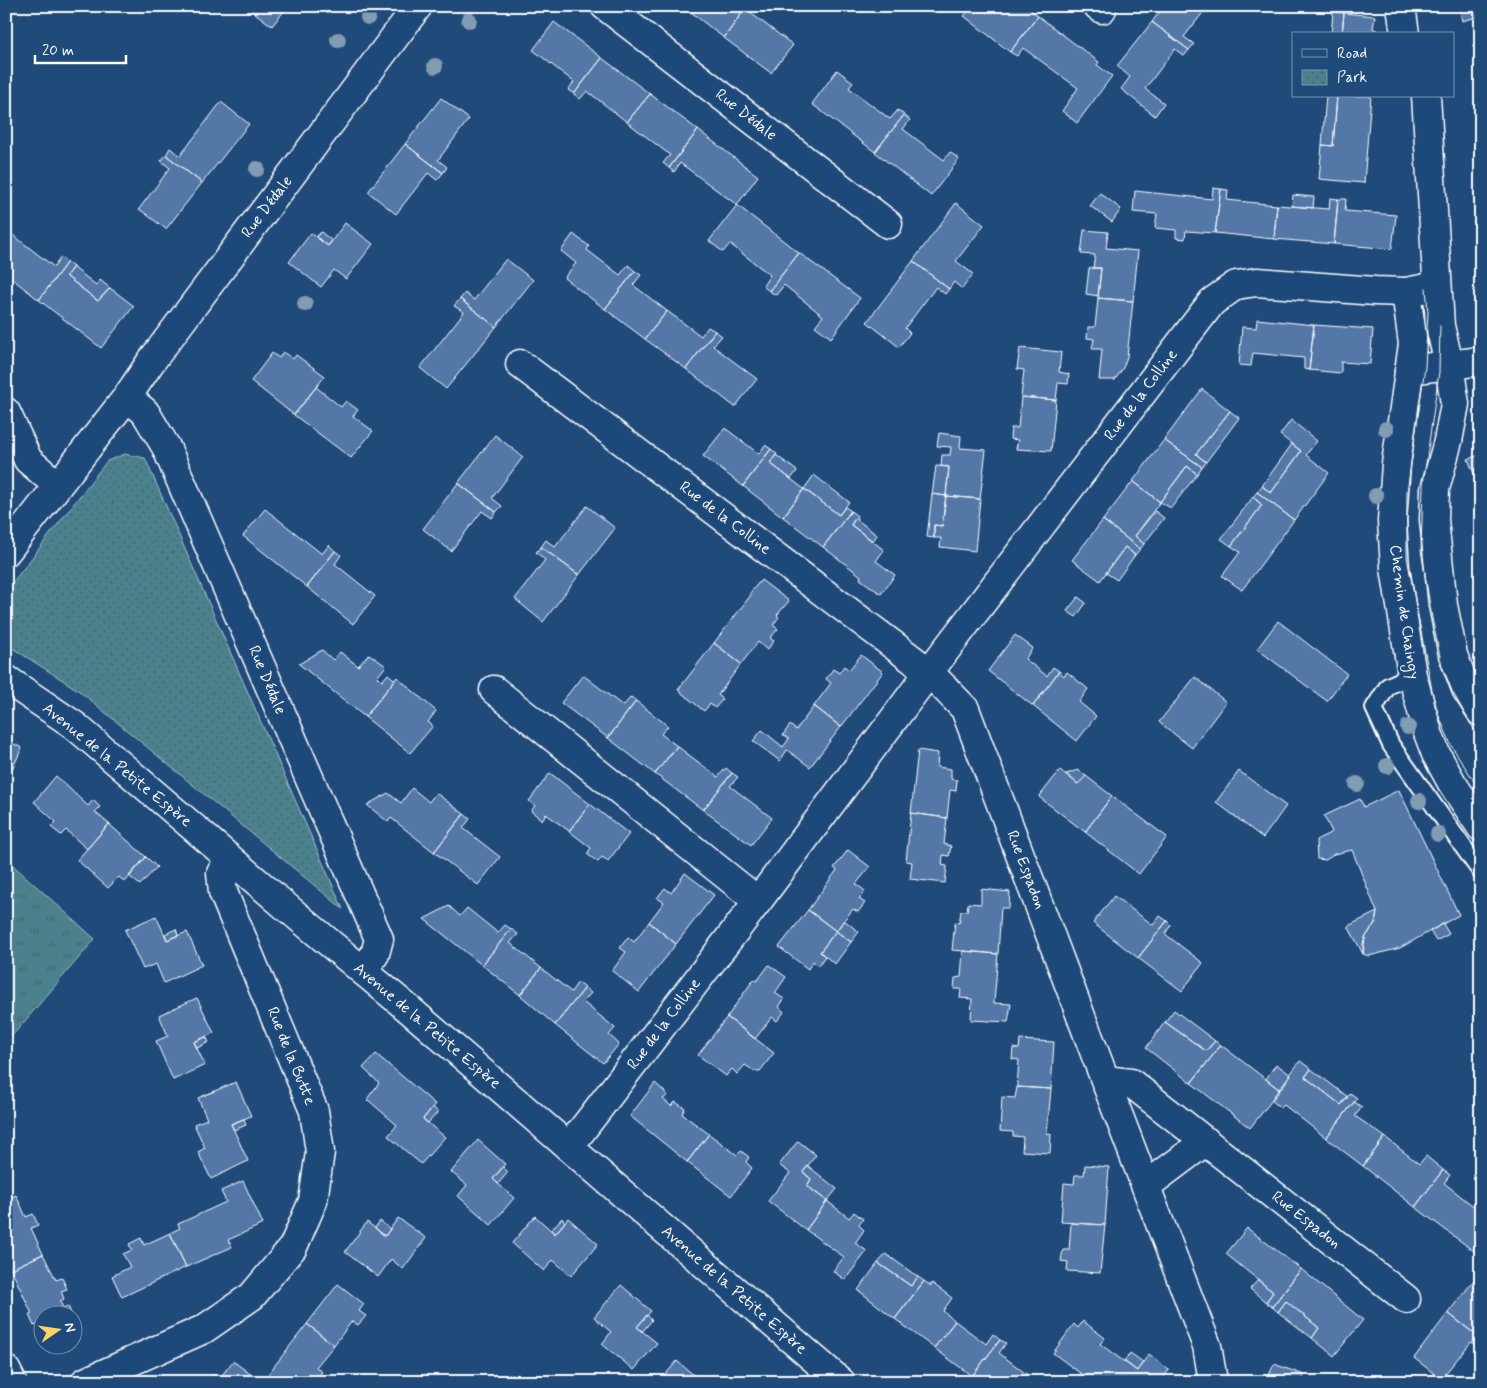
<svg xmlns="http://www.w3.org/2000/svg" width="1487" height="1388" font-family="Mynerve,sans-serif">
	<defs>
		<pattern id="grass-tufts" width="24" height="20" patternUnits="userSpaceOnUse" patternTransform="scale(1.25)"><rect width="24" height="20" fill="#4c808d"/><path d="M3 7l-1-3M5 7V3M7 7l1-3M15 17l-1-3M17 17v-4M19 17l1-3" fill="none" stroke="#4c666c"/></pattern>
		<pattern id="park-dots" width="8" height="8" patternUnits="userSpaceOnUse" patternTransform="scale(1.25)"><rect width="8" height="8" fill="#4c808d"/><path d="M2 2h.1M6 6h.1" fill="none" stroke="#4c666c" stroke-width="1.8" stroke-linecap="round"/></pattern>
	</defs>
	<rect width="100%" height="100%" fill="#1f4a7a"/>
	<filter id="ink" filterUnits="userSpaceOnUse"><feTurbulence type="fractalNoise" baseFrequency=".02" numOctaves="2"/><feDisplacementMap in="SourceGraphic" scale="10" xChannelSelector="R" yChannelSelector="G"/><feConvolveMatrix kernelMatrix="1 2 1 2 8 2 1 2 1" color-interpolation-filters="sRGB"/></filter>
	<g filter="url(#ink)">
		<!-- grass -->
		<path fill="url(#grass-tufts)" stroke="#a6c0c6" d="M6,859L95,939L12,1036L6,1024Z"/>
		<!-- park -->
		<path fill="url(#park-dots)" stroke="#a6c0c6" d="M125,454L145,458L343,909L78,690L6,644V591L107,461Z"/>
		<!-- building -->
		<path fill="#5378a7" stroke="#fff" d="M246,6H288L272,26Z
			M683,6H747L724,38Z
			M747,6H757L752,14L793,45L771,73L724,38Z
			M964,6H1026L1038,16L1010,52L964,16L969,10Z
			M1164,6H1208L1184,37L1194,44L1189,50L1152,22Z
			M1287,6H1318L1317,11Z
			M1459,6H1481V16L1462,21Z
			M1333,12L1344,13L1342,34H1331Z
			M1344,13L1375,16L1373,29L1377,30L1376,34H1342Z
			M1038,16L1099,62L1097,65L1112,76L1077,123L1062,111L1078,88L1023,48L1017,56L1010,52Z
			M554,22L602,58L574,94L568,90L574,82L533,50Z
			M1152,22L1189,50L1184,56L1175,49L1145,89L1164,103L1155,116L1121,89L1130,77L1117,66Z
			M602,58L650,94L627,122L587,91L580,99L574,94Z
			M837,70L853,82L849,88L890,119L898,110L904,115L875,152L812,104Z
			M650,94L698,130L669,168L663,163L670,155L627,122Z
			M1326,96H1337L1333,146L1322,145Z
			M1337,96H1371L1364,183L1319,179L1322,145L1333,146Z
			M441,98L469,119L438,160L447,167L443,173L405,144Z
			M221,102L249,124L202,183L166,155L170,148L180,156Z
			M904,115L910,120L903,129L944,160L950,152L959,159L931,196L875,152Z
			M698,130L758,176L737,205L680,163L674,172L669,168Z
			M405,144L443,173L437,180L428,173L396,214L368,192Z
			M166,155L202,183L166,229L139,209L170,168L161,161Z
			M1213,188L1221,189L1215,233L1186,231L1185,239L1176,238V230L1155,228L1157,214L1133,212L1135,191L1212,199Z
			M1221,189L1228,190L1227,200L1277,205L1274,239L1215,233Z
			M1100,193L1121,209L1112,222L1090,206Z
			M1293,195L1314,197L1313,208L1292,206Z
			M1330,198L1338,199L1334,244L1274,239L1277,205L1329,209Z
			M1338,199H1346L1345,211L1396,215L1392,249L1334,244Z
			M956,203L984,225L956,261L973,274L962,289L954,282L949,289L913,261Z
			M737,205L799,253L769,291L763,286L770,275L730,244L723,252L709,241Z
			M345,223L373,244L346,279L334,270L321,287L289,262L311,233L328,246Z
			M1084,230L1108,232L1106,248L1138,251L1133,301L1098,298L1101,268H1093L1095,255L1081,254Z
			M321,232L332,241L328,246L316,237Z
			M573,234L589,246L587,250L620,275L628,265L635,271L605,309L564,278L576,263L561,251Z
			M13,235L54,267L61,257L67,262L39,300L6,274V243Z
			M799,253L860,298L831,338L815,326L823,316L784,285L776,295L769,291Z
			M506,259L533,280L496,327L460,299L465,293L474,300Z
			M913,261L949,289L945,294L936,287L905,328L910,333L899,347L867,322Z
			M67,262L73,267L66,276L98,301L110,288L134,306L101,348L39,300Z
			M73,267L96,285L100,280L110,288L98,301L66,276Z
			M1089,268H1101L1098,296L1086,294Z
			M635,271L641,275L633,285L667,311L645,339L605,309Z
			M1098,298L1133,301L1127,357L1123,368L1115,380H1099L1102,349H1092L1094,339L1087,338L1088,327H1095Z
			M460,299L496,327L446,389L420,368L464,312L454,306Z
			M667,311L701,336L708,327L715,331L686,369L645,339Z
			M1257,319L1314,325L1309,370L1304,369V358L1253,353L1251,366L1239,365L1242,327L1256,328Z
			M1314,325L1373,329L1370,364L1341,362V373L1309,370Z
			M715,331L722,336L713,346L757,379L735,407L686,369Z
			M1020,348L1061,352L1059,372L1069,374L1068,384L1058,383L1056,400L1021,397L1024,370L1017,369Z
			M283,352L293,359L296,355L325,376L294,415L251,381L272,353L279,358Z
			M316,387L341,407L346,401L358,410L353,416L373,431L351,458L294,415Z
			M1202,389L1230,411L1196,454L1206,462L1202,467L1164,440Z
			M1021,397L1056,400L1051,451L1016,449L1018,440L1010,439L1011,428H1018Z
			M1230,411L1239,418L1206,462L1196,454Z
			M1291,420L1317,441L1306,455L1329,473L1294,520L1257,492L1262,486L1271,493L1301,451L1280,435Z
			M725,428L759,454L765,445L771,449L743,486L703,456Z
			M939,433L961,436L960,448L986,450L980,499L946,496L949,467L941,466L942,455H950L951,447L937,446Z
			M495,435L523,457L492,498L502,506L496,512L458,483Z
			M1164,440L1202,467L1197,474L1187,466L1160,502L1133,481Z
			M1292,444L1301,451L1271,493L1262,486Z
			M1481,444V491L1468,459L1479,455L1476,446Z
			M771,449L777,454L770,463L804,489L783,517L743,486Z
			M776,455L797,471L791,479L770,463Z
			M936,466L949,467L946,496L932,494Z
			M1187,466L1197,474L1171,508L1160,502Z
			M814,475L849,502L839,515L804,489Z
			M1133,481L1160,502L1135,536L1144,544L1140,549L1103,520Z
			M458,483L496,512L492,518L482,511L451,551L423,529Z
			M804,489L839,515L845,507L851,511L823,547L783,517Z
			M1257,492L1294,520L1242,590L1222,576L1240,552L1231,546L1262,505L1253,497Z
			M932,494L946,496L942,526L934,525V538L927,537Z
			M946,496L980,499L975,551L940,547L941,538H934V525L942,526Z
			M1253,497L1262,505L1231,546L1221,539Z
			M587,506L615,528L579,575L541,547L546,540L555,547Z
			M265,509L322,554L329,545L335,551L307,587L243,536Z
			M851,511L857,516L851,525L884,550L876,561L895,575L881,594L860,579L861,576L823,547Z
			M1155,511L1164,518L1144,544L1135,536Z
			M855,518L877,535L873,541L851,525Z
			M1103,520L1140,549L1135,555L1125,547L1100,581L1072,560Z
			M541,547L579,575L543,622L515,599L545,560L536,552Z
			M1125,547L1135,555L1117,580L1106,573Z
			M335,551L341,555L335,564L375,596L353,624L307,587Z
			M761,580L789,601L777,615L779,617L773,625L778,629L770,638L774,641L767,650L758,642L741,664L714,643L751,595L750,593Z
			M1078,597L1086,603L1076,617L1067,611Z
			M1278,621L1347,674L1327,701L1257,649Z
			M1015,635L1033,648L1025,659L1047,676L1053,667L1059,671L1033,706L988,671Z
			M714,643L741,664L718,695L723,699L715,708L710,704L704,711L678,690Z
			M322,650L333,660L340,652L358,666L369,654L386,666L377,677L382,681L388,674L395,680L365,717L299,664Z
			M861,655L883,672L841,727L814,706L831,683L826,679L833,669L839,673L844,666L849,670Z
			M1059,671L1064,676L1067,672L1088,689L1079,702L1096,716L1077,741L1033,706Z
			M583,675L623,706L631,697L636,701L608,738L561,703Z
			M397,677L436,711L428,722L433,726L410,753L365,717Z
			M1195,677L1226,702L1192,748L1159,722Z
			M636,701L668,726L661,734L677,746L655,774L608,738Z
			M814,706L841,727L810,767L787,750L780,761L753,741L762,730L783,747L789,739L783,735L790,725L796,730Z
			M6,740L22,748L7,780H6Z
			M677,746L718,777L726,768L732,773L703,810L655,774Z
			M918,750L938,753L937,767L951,769V779L957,780L956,791L950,790L947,818L911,813Z
			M1060,770L1078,784L1086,776L1112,796L1085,832L1039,797Z
			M1078,770L1086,776L1078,784L1066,774Z
			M1239,771L1286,806L1263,838L1216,802Z
			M550,773L590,804L569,831L546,814L542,820L531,811L535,806L529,801Z
			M732,773L738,777L730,786L772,818L751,845L703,810Z
			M56,776L88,806L93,800L100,807L95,812L109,824L87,849L66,830L61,835L51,827L56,822L34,802Z
			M412,788L429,802L436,793L464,814L434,852L391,818L388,822L367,805L388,793L401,803Z
			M1399,790L1459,915L1400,948L1369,956L1363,954V944L1365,938L1375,923L1377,912L1352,850L1334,854L1326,860L1317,859L1316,840L1332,832L1324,816L1360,799L1364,807Z
			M1112,796L1167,837L1139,874L1085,832Z
			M590,804L629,834L608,861L602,857L598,862L587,854L591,848L569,831Z
			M911,813L947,818L944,844L951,846L949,856L943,855L942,865L947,866L945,883L910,879L912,862L906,861Z
			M464,814L470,819L463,828L500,857L478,885L434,852Z
			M109,824L146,857L125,882L119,877L108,888L77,860Z
			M848,850L870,867L856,884L865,891L859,899L865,903L858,912L853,909L836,931L808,910L837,870L834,868Z
			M146,857L157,867L140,885L129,876Z
			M685,873L714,895L676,944L649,922L664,902L657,898L665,888L671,893Z
			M981,889L1010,892L1009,908H1001L998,954L952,950L955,922L959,923L961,911H967L968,903L981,904Z
			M1114,896L1153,925L1160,916L1167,921L1138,958L1093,923Z
			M449,906L460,916L467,908L498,933L505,925L511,929L482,965L424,919Z
			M808,910L836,931L820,952L825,956L818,966L813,961L808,969L779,947Z
			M1377,912L1375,923L1365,938L1363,954L1348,926Z
			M156,916L167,940L187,932L202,965L164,983L156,964L143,969L125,930Z
			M844,920L859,932L851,942L836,931Z
			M1167,921L1171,925L1165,934L1203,963L1182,991L1138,958Z
			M649,922L676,944L639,992L612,971L626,952L620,948L628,937L634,942Z
			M1443,924L1449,934L1436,941L1430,931Z
			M176,929L178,935L167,940L165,934Z
			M511,929L518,934L510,943L541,968L520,995L482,965Z
			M836,931L851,942L835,964L820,952Z
			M963,951L998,954L994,1003L1011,1004L1008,1022L971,1020L972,999L960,998L961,989H954L955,978L961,977Z
			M769,965L786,977L775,993L784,999L779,1007L784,1012L777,1021L772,1017L755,1039L727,1017L754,979L757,981Z
			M541,968L571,992L578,982L585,988L555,1025L520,995Z
			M585,988L591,993L583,1002L615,1028L609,1035L619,1044L603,1063L555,1025Z
			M197,998L214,1033L194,1042L205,1065L173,1080L156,1041L168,1036L159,1015Z
			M1174,1010L1215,1041L1206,1051L1165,1022Z
			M727,1017L774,1053L760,1071H754L745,1065L737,1074L732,1069L726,1076L698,1055Z
			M1165,1022L1206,1051L1215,1041L1221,1045L1191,1083L1146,1048Z
			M206,1037L209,1042L197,1048L194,1042Z
			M1020,1040L1054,1042L1051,1089L1017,1087L1019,1060L1012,1059L1013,1048L1019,1049Z
			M1221,1045L1280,1090L1250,1128L1191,1083Z
			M376,1054L435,1104L423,1119L445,1137L421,1164L388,1136L397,1125L367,1099L379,1083L363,1068Z
			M1300,1061L1311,1069L1305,1077L1341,1105L1350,1093L1357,1098L1326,1138L1284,1105L1281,1108L1271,1100Z
			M1276,1064L1291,1075L1280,1090L1266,1079Z
			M1311,1069L1348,1097L1341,1105L1305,1077Z
			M236,1082L251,1116L231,1124L248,1161L211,1179L198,1152L205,1148L194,1124L207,1119L198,1098Z
			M655,1083L668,1095L663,1099L671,1106L675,1102L685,1108L682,1114L709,1134L687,1162L630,1116Z
			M1017,1087L1051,1089L1047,1134H1051L1050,1153L1022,1151L1023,1137L1013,1136V1132L1000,1131L1002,1097L1015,1098Z
			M1354,1102L1362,1107L1355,1116L1385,1137L1363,1166L1326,1138Z
			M433,1107L438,1112L428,1123L423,1119Z
			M244,1119L246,1125L234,1130L231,1124Z
			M709,1134L737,1155L741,1151L749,1157L746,1162L752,1168L731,1196L687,1162Z
			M1385,1137L1419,1164L1426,1156L1443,1170L1415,1207L1363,1166Z
			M478,1140L505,1164L493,1179L514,1198L491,1225L458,1196L467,1185L451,1172Z
			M798,1141L816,1155L803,1172L811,1179L807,1186L827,1201L806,1230L768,1201L790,1173L779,1165Z
			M1085,1165L1109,1167L1105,1225L1061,1222L1064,1183L1074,1184L1075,1175H1084Z
			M808,1166L837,1189L827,1201L807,1186L811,1179L803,1172Z
			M503,1167L508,1172L498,1184L493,1179Z
			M1443,1170L1450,1175L1444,1183L1481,1212V1244L1475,1252L1415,1207Z
			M243,1181L263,1224L228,1240L232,1247L186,1267L170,1233L180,1228L178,1224L226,1202L221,1191Z
			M16,1195L26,1217L33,1214L38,1225L31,1228L43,1254L11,1269L6,1259V1200Z
			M827,1201L849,1218L854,1212L863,1219L859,1225L864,1230L855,1243L867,1251L845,1280L833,1271L844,1257L806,1230Z
			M535,1216L555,1234L568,1218L598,1244L571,1276L553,1260L544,1271L512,1243Z
			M398,1218L426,1238L403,1269L391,1259L378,1277L345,1252L367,1222L385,1236Z
			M562,1218L565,1222L555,1234L551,1230Z
			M380,1221L390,1229L385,1236L375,1228Z
			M1071,1223L1105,1225L1100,1273L1067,1271L1068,1262L1061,1261L1063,1250H1069Z
			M1247,1228L1301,1269L1272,1307L1266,1302L1273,1292L1226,1254Z
			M170,1233L186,1267L122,1297L112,1276L130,1267L123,1254L132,1250L129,1244L141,1238L144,1245Z
			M43,1254L56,1280L62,1278L67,1289L61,1291L64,1299L60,1301L63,1308L68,1306L72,1316H42V1337L37,1325L34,1326L29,1315L32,1314L11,1269Z
			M886,1254L918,1277L911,1286L878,1263Z
			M878,1263L911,1286L918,1277L924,1281L895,1319L858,1290Z
			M1301,1269L1363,1320L1334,1356L1312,1338L1319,1328L1286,1301L1278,1312L1272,1307Z
			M1481,1271L1480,1330L1481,1339L1448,1313Z
			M1258,1280L1273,1292L1266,1302L1250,1289Z
			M924,1281L931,1286L932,1283L952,1298L943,1311L955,1321L934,1348L895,1319Z
			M338,1284L364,1304L359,1311L366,1316L358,1325L352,1321L334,1345L307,1324Z
			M621,1285L651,1311L637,1327L657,1343L634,1370L602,1344L611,1332L594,1317Z
			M1286,1301L1319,1328L1312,1338L1278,1312Z
			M1448,1313L1481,1339V1349L1471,1342L1441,1379L1414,1358Z
			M647,1315L652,1320L642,1332L637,1327Z
			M955,1321L986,1344L993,1334L1000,1340L972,1376L934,1348Z
			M1083,1321L1105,1338L1100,1344L1137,1371L1149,1354L1169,1370L1160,1382H1092L1053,1353L1074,1324L1078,1328Z
			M307,1324L334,1345L316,1367L322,1372L315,1381L309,1376L305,1382H262Z
			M1000,1340L1006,1343L999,1353L1029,1376L1025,1382H979L972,1376Z
			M1130,1353L1143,1362L1137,1371L1124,1361Z
			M233,1361L261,1382H208L213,1375L219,1379Z
			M677,1361L696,1377L702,1382H659Z
			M1274,1364L1304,1375L1302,1382H1266Z"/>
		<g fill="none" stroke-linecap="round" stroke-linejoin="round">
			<!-- service casing -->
			<g stroke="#fff" stroke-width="20">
				<path id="service" d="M1412,675L1388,686L1374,708L1391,745L1481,872"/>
			</g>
			<!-- minor casing -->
			<g stroke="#fff" stroke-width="31">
				<path id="minor" d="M605,6L888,224
					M1098,6L1102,9
					M520,364L929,672L965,709L1105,1080L1207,1346L1212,1375L1210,1382
					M1409,370L1481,361
					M127,397L145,412L166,447L379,939L375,954L363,971
					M6,412L28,460L57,485
					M6,552L127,397L150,363L418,6
					M494,690L758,901
					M1105,1080L1131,1083L1406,1299
					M569,1147L758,901L929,672L1212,302L1236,285L1257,282L1375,291L1406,292L1437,286
					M1146,1186L1206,1141
					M6,1370L12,1382
					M85,1382L204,1329L252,1296L293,1247L313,1201L320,1152L314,1111L223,892L221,873L230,859"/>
			</g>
			<!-- tertiary casing -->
			<g stroke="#fff" stroke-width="31">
				<path id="tertiary" d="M1401,6L1405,34
					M1426,96L1440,326L1449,364L1455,404L1448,441L1435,489L1434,520L1443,605L1453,655L1466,689L1481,712
					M1406,292L1413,344L1396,464L1392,521L1395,568L1412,675L1428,733L1436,754L1452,783L1481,827
					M6,679L74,725L284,905L411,1011L841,1382"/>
			</g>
			<!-- service -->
			<use href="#service" stroke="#1f4a7a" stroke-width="16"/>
			<!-- minor -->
			<use href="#minor" stroke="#1f4a7a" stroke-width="28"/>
			<!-- tertiary -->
			<use href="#tertiary" stroke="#1f4a7a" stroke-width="28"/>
			<!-- tram -->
			<path stroke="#fff" stroke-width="1" d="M1426,288L1428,312L1425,367L1407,492V557L1435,706L1451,745L1481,792
				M1440,326L1439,372L1423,485L1421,550L1432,618L1442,666L1452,691L1470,723L1481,739"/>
		</g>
		<!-- trees -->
		<g fill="#819cb3">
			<circle cx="368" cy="17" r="8"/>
			<circle cx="469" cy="20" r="8"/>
			<circle cx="338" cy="40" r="8"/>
			<circle cx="435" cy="66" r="8"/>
			<circle cx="257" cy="169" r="8"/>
			<circle cx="305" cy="304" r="8"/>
			<circle cx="1386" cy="429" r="8"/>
			<circle cx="1376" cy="496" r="8"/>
			<circle cx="1408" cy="727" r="8"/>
			<circle cx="1387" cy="766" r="8"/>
			<circle cx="1357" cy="784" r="8"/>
			<circle cx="1419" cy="801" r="8"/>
			<circle cx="1438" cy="834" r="8"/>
		</g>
	</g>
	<g text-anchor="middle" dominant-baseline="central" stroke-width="5" stroke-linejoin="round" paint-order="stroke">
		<!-- street labels -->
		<g font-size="16" fill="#fff" stroke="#1f4a7a">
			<text transform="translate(746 115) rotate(38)">Rue Dédale</text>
			<text transform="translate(267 207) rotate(-53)">Rue Dédale</text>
			<text transform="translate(1141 395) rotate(-53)">Rue de la Colline</text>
			<text transform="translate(725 518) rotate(37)">Rue de la Colline</text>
			<text transform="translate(1404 612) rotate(82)">Chemin de Chaingy</text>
			<text transform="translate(267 680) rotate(67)">Rue Dédale</text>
			<text transform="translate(117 765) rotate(39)">Avenue de la Petite Espère</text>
			<text transform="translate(1026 870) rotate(69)">Rue Espadon</text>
			<text transform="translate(664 1024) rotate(-53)">Rue de la Colline</text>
			<text transform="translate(427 1026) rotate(40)">Avenue de la Petite Espère</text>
			<text transform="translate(291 1056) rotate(68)">Rue de la Butte</text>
			<text transform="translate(1306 1220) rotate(38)">Rue Espadon</text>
			<text transform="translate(734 1290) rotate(41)">Avenue de la Petite Espère</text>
		</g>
	</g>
	<!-- margin -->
	<rect width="1487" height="1388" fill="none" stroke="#1f4a7a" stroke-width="25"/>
	<rect x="12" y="12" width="1462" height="1363" fill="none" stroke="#fff" stroke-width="2" filter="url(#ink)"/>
	<!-- legend -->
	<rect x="1292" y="32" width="162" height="65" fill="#1f4a7a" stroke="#7992af"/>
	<rect x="1302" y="49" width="25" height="8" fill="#1f4a7a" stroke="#7992af"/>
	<text x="1337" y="58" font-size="15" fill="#ffffff">Road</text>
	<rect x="1302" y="70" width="25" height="15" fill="url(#park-dots)" stroke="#7992af"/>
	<text x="1337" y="82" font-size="15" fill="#ffffff">Park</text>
	<!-- north arrow -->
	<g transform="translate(58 1330) rotate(77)"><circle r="24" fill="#1f4a7a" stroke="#7992af"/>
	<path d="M0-4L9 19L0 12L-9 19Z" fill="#ffd166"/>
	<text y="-8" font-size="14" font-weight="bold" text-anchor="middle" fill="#ffffff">N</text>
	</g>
	<!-- scale -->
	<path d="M35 55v8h91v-8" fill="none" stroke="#ffffff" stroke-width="2.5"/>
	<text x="42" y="55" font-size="15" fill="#ffffff" stroke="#1f4a7a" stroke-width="4" paint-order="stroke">20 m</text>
</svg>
